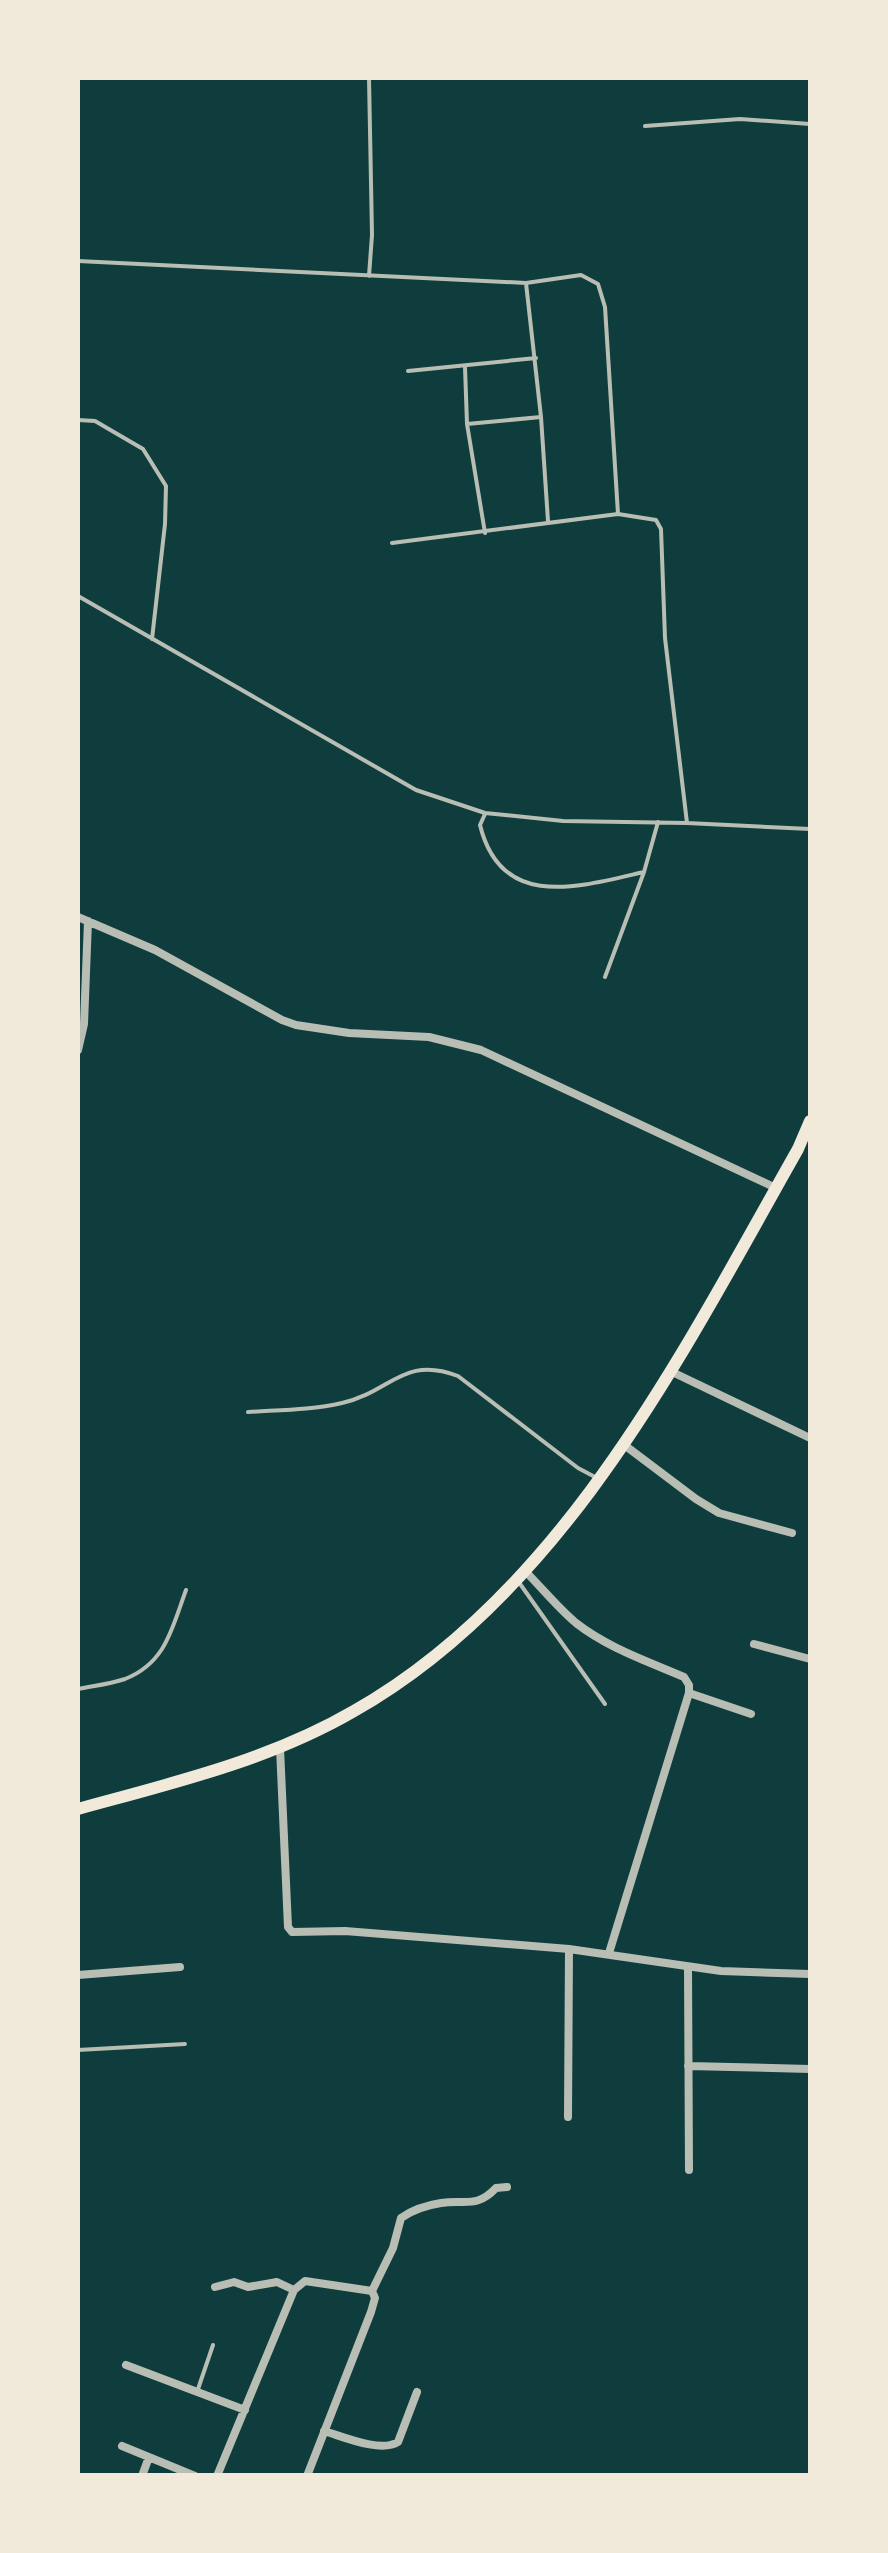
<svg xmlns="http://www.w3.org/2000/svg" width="888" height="2553" font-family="'Sofia Sans Condensed',sans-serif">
	<rect width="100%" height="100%" fill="#0f3d3e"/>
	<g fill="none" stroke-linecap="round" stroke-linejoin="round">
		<!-- service -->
		<path stroke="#b8beb3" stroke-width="4" d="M369,78L372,235L369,276
			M645,126L740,119L810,124
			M78,261L526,283L581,275L598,284L605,307L618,514L656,520L661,529L665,638L687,823L810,829
			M526,283L541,417L548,521
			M465,367L467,424L485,533
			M408,371L536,358
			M78,420L95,421L143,449L166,486L165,524L152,639
			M467,424L541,417
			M392,543L618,514
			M78,596L416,790L485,813L563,821L687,823
			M485,814L480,825C501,911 579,887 644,872
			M605,977L644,872L658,822
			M248,1412C279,1410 312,1410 342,1403C391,1392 403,1355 458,1376L578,1468L595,1477
			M518,1581L605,1704
			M78,1689C93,1686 110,1684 125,1679C166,1663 172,1628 186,1590
			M78,2050L185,2044
			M197,2392L213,2345"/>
		<!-- minor -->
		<path stroke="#b8beb3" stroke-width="8" d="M78,917L155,950L282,1020L296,1025L349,1033L429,1037L481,1050L776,1188
			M78,1050L84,1024L88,921
			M670,1371L810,1438
			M623,1444L696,1499L719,1513L792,1533
			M525,1571C542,1588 558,1608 576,1623C608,1648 647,1661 684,1677L689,1685V1693L609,1953
			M754,1644L810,1659
			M689,1693L751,1714
			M280,1748L288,1927L292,1932L345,1931L569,1949L721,1971L810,1974
			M688,1967L689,2170
			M78,1975L180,1967
			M688,2066L810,2069
			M568,2117L569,1949
			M215,2287L234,2282L248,2287L277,2282L294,2290
			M372,2291L393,2248L401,2218C412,2210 428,2205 441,2203C465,2199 476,2209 496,2188L507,2187
			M126,2365L245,2410
			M324,2431C344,2437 381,2453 398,2442L417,2392
			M122,2446L195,2476
			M142,2476L149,2457
			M217,2476L294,2290L305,2281L372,2291L375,2298L371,2312L307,2476"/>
		<!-- primary -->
		<path stroke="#f1e9da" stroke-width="12" d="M78,1809C172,1783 268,1761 354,1711C564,1592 683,1352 798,1149L810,1121"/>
	</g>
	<!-- border -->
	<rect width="888" height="2553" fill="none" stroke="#f1e9da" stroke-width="160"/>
</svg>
